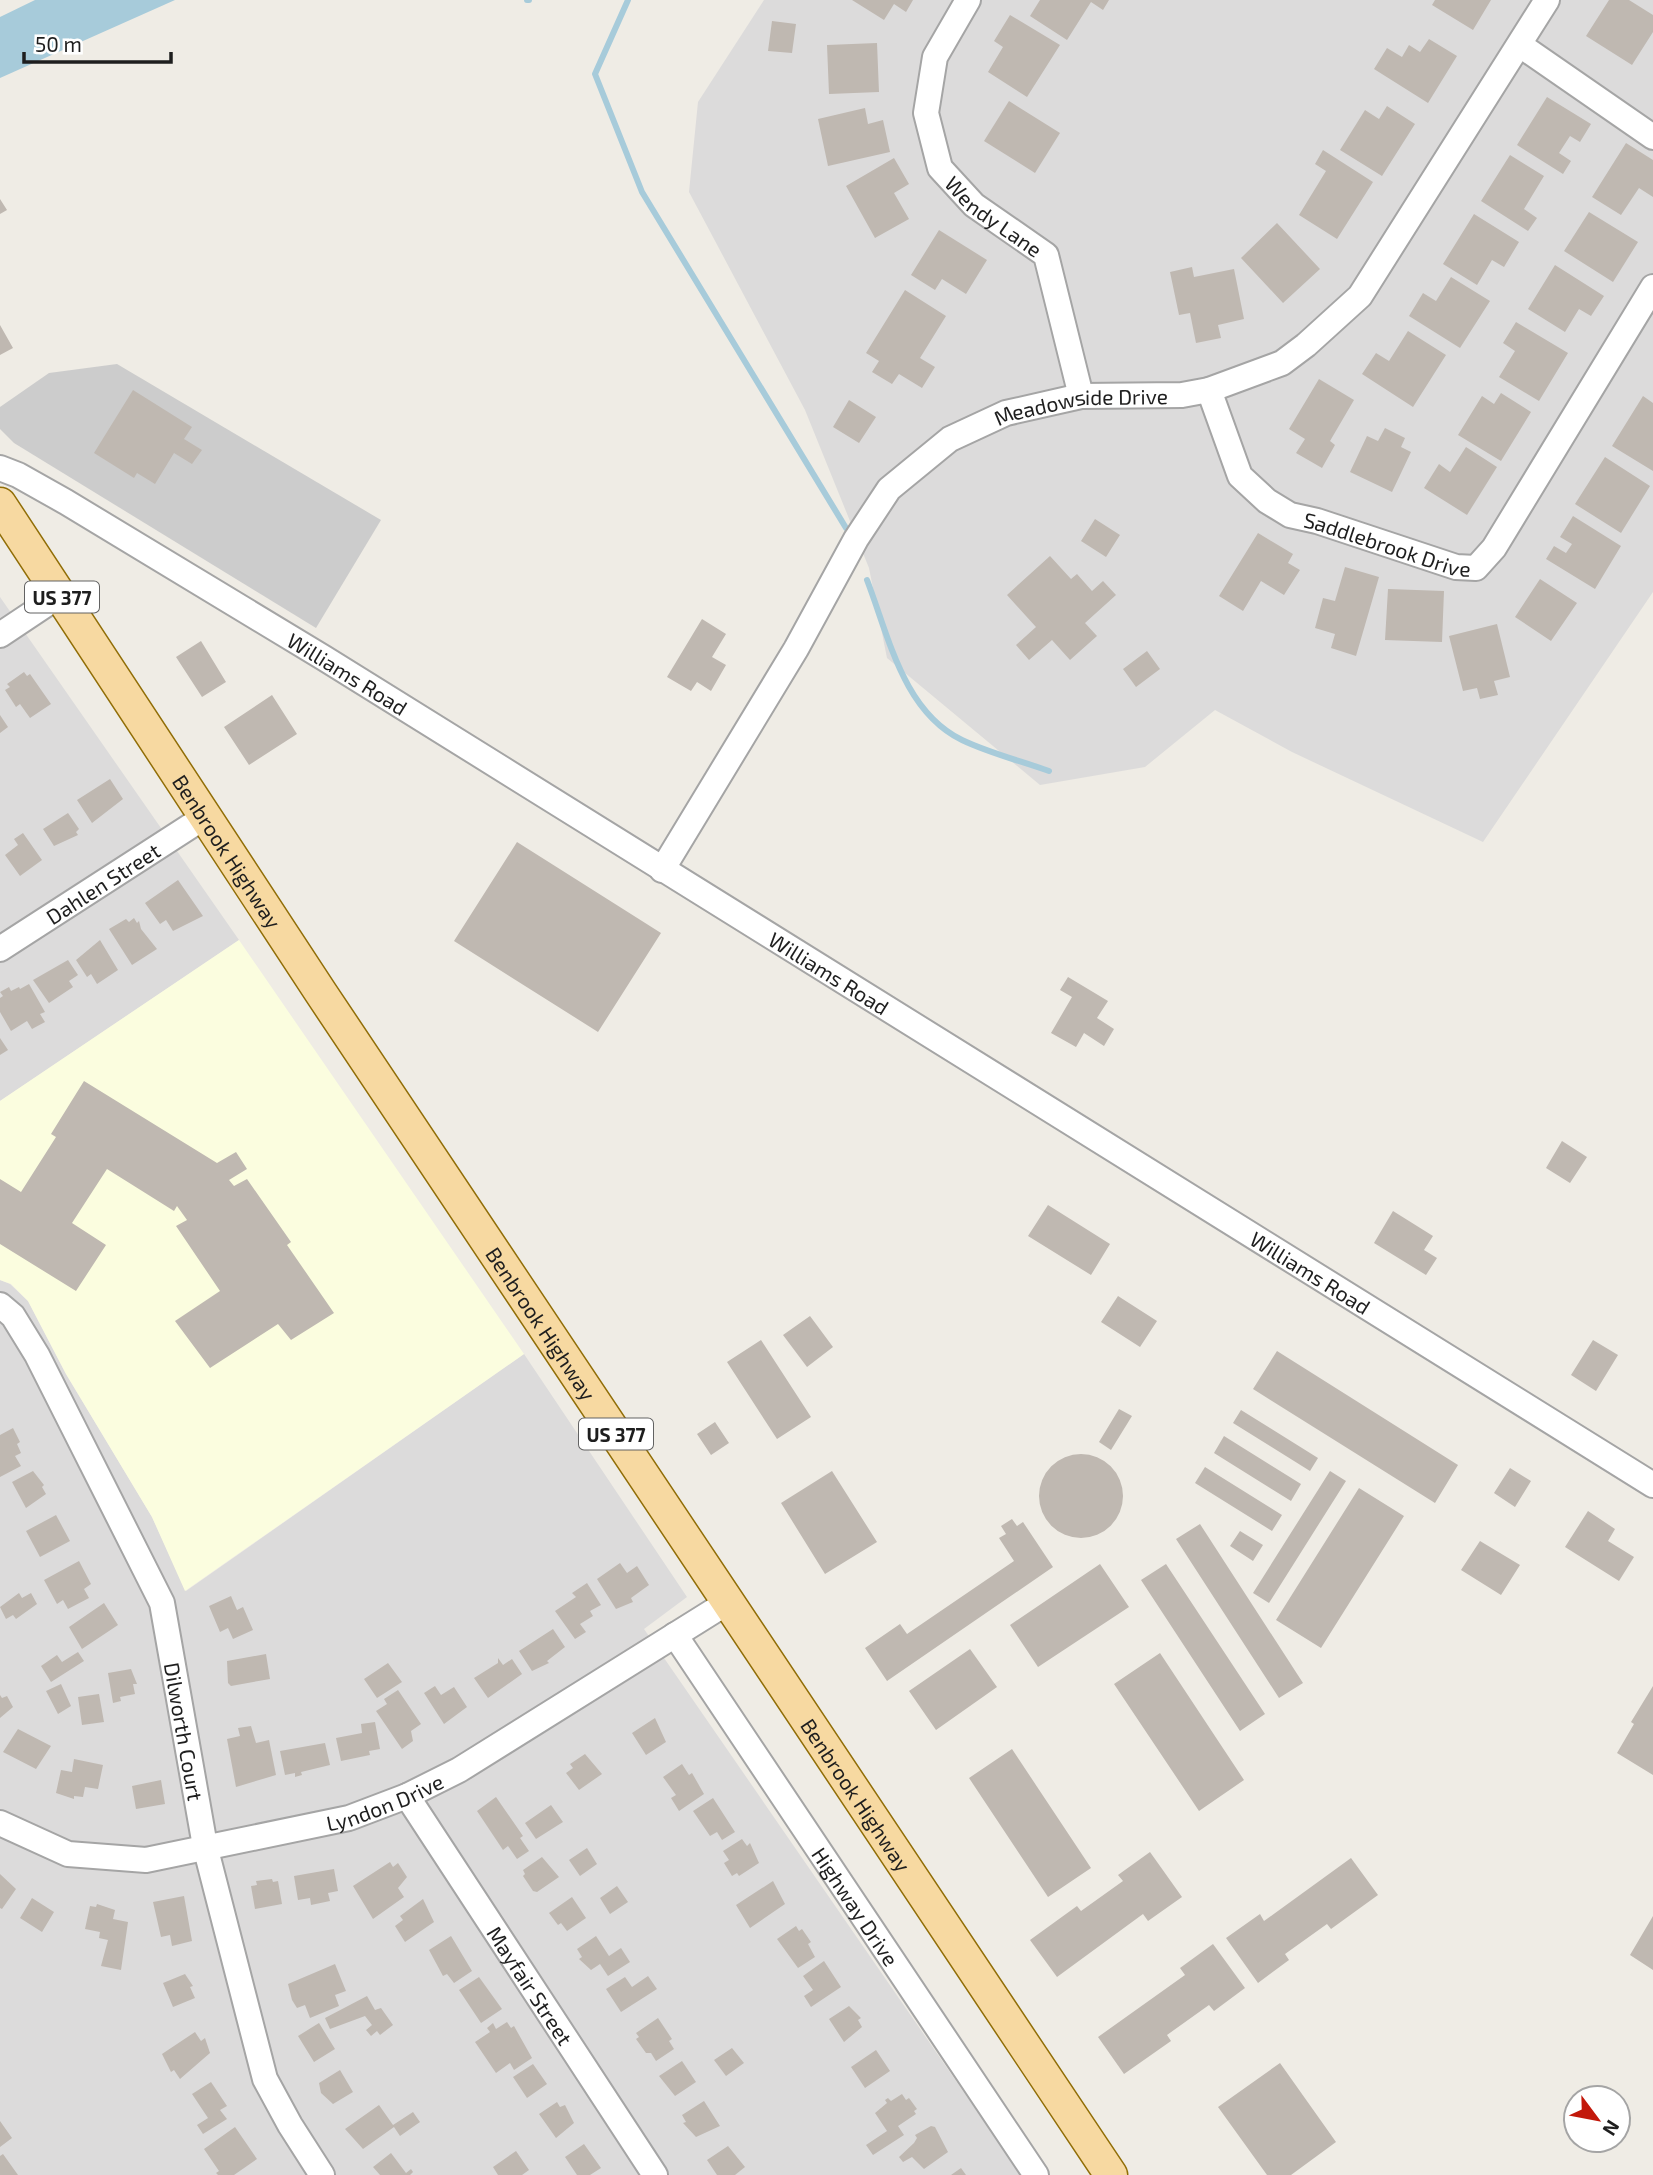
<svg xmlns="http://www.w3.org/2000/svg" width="1653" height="2175" font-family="'Exo 2',sans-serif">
	<rect width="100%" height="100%" fill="#efece5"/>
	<!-- residential -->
	<path fill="#dcdbdb" d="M764,0H1653V592L1483,842L1292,752L1215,710L1145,767L1040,785L887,658L869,568L805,410L689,192L698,102Z
		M0,597L239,940L0,1101Z
		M0,1280L10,1284L28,1301L66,1374L152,1517L186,1591L524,1354L687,1597L644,1629L1021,2175H0Z"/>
	<!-- education -->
	<path fill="#fbfddf" d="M239,940L524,1354L185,1591L152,1517L66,1374L28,1301L11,1284L0,1280V1101Z"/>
	<!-- religious -->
	<path fill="#ccc" d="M117,364L381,520L316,628L14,443L0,429V407L49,373Z"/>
	<!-- water -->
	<path fill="#a7cbda" d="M35,0H175L0,78V17Z"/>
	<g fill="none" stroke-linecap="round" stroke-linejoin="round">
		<!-- stream -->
		<path stroke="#a7cbda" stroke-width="6" d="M527,0H529
			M628,0L595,74L642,192L846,528
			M867,580C889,637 903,711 962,740C989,753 1021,761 1049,771"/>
	</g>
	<!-- building -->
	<path fill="#bfb8b1" d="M852,0H913L906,12L894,4L884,20Z
		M1040,0H1109L1103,10L1091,2L1067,40L1030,16Z
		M1435,0H1491L1473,30L1432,5Z
		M1609,0H1629L1653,15V32L1632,65L1586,36Z
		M1010,15L1060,45L1027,97L988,72L1003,47L994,41Z
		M772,21L796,24L792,53L768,51Z
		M1429,39L1457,56L1428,103L1374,69L1387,48L1402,57L1409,45L1420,52Z
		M877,43L879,92L829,94L827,45Z
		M1547,97L1591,124L1580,142L1570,136L1559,153L1571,161L1563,174L1517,145Z
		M1009,101L1060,133L1035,173L984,141Z
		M1387,106L1415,124L1382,176L1340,150L1365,110L1379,119Z
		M865,108L868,124L883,120L890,152L828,166L818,119Z
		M1626,143L1653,160V197L1639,188L1621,215L1592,197Z
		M1323,150L1373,182L1337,239L1299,215L1326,171L1315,164Z
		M1510,155L1544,176L1524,209L1537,218L1528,231L1481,201Z
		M894,158L909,184L894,193L909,219L875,238L846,186Z
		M0,199L7,210L0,214Z
		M1589,212L1638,242L1613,282L1564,251Z
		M1474,214L1519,242L1504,267L1492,260L1477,285L1443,264Z
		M1277,223L1320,269L1283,303L1241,258Z
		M939,230L987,260L966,294L942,279L935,290L911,275Z
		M1555,265L1604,296L1591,316L1579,309L1565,332L1528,309Z
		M1192,267L1194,277L1234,269L1244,319L1218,325L1221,338L1196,343L1190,313L1179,315L1170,272Z
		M1451,277L1490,301L1460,348L1409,316L1423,293L1436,301Z
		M905,290L946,316L920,358L935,367L922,388L899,374L892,384L872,372L879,361L866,353Z
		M1516,322L1568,353L1539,401L1499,377L1515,351L1503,343Z
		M0,325L13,348L0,355Z
		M1408,331L1446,355L1413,407L1362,374L1376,353L1389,361Z
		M1319,379L1354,400L1330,441L1335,445L1322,468L1296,453L1305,439L1289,429Z
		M133,390L192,427L184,439L202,450L192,464L174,453L155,484L137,473L134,478L94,453Z
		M1501,393L1531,412L1501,461L1458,435L1482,396L1494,404Z
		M1643,396L1653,403V471L1612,446Z
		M849,400L876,417L859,443L833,427Z
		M1385,428L1405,438L1401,447L1411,452L1392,492L1350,472L1367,436L1378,441Z
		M1466,447L1497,467L1467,515L1424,488L1439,464L1450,472Z
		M1605,457L1650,486L1621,533L1575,504Z
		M1573,516L1621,546L1595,589L1546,559L1554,546L1566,553L1572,544L1560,537Z
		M1095,519L1120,535L1106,557L1081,541Z
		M1258,533L1293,554L1288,563L1300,570L1284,595L1261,581L1243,611L1219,596Z
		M1050,556L1071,579L1077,574L1092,591L1103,581L1116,595L1085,623L1097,636L1070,660L1052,640L1029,660L1016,645L1036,627L1007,595Z
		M1345,567L1379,577L1356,656L1331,648L1335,634L1315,628L1323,598L1335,601Z
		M1540,579L1577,603L1551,641L1515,617Z
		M1388,589L1444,591L1442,642L1385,640Z
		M702,619L726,634L712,657L726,665L711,691L697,682L691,691L667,677Z
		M1497,624L1510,677L1494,681L1498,695L1480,699L1477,688L1463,691L1449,636Z
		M201,641L226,682L202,697L176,657Z
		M1147,651L1160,669L1136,687L1123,669Z
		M24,672L27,676L30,674L51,704L30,718L20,704L16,707L5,690L10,687L7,684Z
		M272,695L297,734L249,765L224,727Z
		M0,715L8,727L0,733Z
		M110,779L123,799L92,823L77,800Z
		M68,813L79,829L76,832L78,835L54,846L43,829Z
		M23,833L42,860L20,876L5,855L18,845L14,839Z
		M517,842L661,933L598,1032L454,941Z
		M178,880L203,916L173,931L166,920L160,924L145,903Z
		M134,918L137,923L139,921L141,929L157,949L132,965L109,929L126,919L129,922Z
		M100,940L118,970L97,984L91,974L87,977L76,960Z
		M68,960L78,975L69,981L73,987L49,1003L33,980Z
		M1068,977L1108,1001L1097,1018L1114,1029L1104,1046L1084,1033L1076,1047L1051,1033L1072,997L1060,990Z
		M29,984L45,1012L40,1014L45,1022L32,1029L27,1021L11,1031L0,1012V998L3,996L0,992L9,987L11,991L19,987L20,989Z
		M0,1038L8,1050L0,1055Z
		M84,1081L217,1163L236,1152L247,1169L229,1180L234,1186L247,1179L291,1242L287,1245L334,1313L291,1340L278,1324L210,1368L175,1321L220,1291L176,1226L187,1220L177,1206L174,1211L107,1169L72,1223L106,1245L76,1291L0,1244V1179L21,1192L56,1137L51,1134Z
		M1562,1141L1587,1157L1570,1183L1546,1168Z
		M1048,1205L1110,1244L1091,1275L1028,1236Z
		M1393,1211L1433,1236L1424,1250L1437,1258L1426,1275L1374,1243Z
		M1118,1296L1157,1321L1140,1347L1101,1322Z
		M810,1316L833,1347L807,1367L783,1335Z
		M761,1340L811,1417L777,1439L727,1362Z
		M1593,1340L1618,1355L1596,1391L1571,1375Z
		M1277,1351L1458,1465L1435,1503L1253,1389Z
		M1119,1409L1132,1416L1111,1450L1099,1442Z
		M1241,1410L1318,1458L1310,1471L1233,1423Z
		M715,1422L729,1443L711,1455L697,1434Z
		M13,1428L20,1442L17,1444L21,1453L15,1456L21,1466L0,1477V1435Z
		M1224,1436L1301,1484L1291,1501L1214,1453Z
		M1039 1496a42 42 0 1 1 84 0a42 42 0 1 1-84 0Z
		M1205,1467L1282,1515L1272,1531L1195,1483Z
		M1510,1468L1531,1481L1515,1507L1494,1493Z
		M33,1471L44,1485L42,1487L46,1494L26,1508L12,1482Z
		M832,1471L877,1542L825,1574L781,1503Z
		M1330,1471L1346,1481L1269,1603L1253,1593Z
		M1359,1488L1404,1516L1321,1648L1276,1620Z
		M1588,1511L1615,1529L1608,1541L1634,1557L1619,1581L1565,1547Z
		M56,1515L70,1541L40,1557L26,1531Z
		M1012,1519L1017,1526L1023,1522L1053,1567L887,1681L865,1648L900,1624L907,1634L1014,1561L999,1538L1006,1534L1001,1526Z
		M1200,1524L1303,1683L1279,1698L1176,1539Z
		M1240,1531L1263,1545L1253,1561L1230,1546Z
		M1480,1541L1520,1565L1501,1595L1461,1570Z
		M79,1561L91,1584L84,1589L89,1598L68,1609L63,1600L57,1604L44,1580Z
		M620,1563L627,1573L637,1566L649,1585L631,1598L633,1602L616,1609L597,1579Z
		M1100,1564L1129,1607L1038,1667L1010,1625Z
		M1166,1564L1265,1714L1240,1731L1141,1580Z
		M587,1583L601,1605L590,1611L593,1616L580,1624L586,1632L575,1639L555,1611L576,1597L572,1593Z
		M19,1593L22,1598L31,1593L37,1604L16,1619L13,1615L6,1619L0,1607Z
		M231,1596L237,1610L243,1607L253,1630L233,1639L228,1628L220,1632L209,1606Z
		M104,1603L118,1625L82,1649L69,1627Z
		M553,1629L565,1647L547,1661L549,1663L532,1671L519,1651Z
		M970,1649L997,1687L936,1730L909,1691Z
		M78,1652L84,1661L51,1682L41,1666L57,1655L62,1662Z
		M1160,1653L1244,1780L1199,1811L1114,1684Z
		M266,1654L270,1679L231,1686L228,1683L227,1661Z
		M498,1658L503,1665L512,1659L522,1674L488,1698L474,1678L498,1663Z
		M388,1663L402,1682L377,1698L364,1679Z
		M131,1669L137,1684H133L135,1694L120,1697L121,1701L113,1703L108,1673Z
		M61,1684L71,1706L58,1714L46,1691Z
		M435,1686L441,1695L454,1687L467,1707L444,1724L424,1693Z
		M1653,1686V1775L1617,1753L1634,1724L1631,1722Z
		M398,1690L421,1724L411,1731L413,1741L402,1749L376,1711L387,1704L384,1699Z
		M99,1694L104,1722L82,1725L78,1697Z
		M0,1695L2,1698L7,1696L13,1707L0,1718Z
		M655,1718L666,1742L646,1755L632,1733Z
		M375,1722L380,1749L369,1751L370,1755L341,1761L336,1738L362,1733L361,1724Z
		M251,1726L256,1743L269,1740L276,1775L236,1787L227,1739L240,1736L238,1728Z
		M18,1729L51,1746L36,1769L3,1752Z
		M325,1743L330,1765L301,1772L302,1775L295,1777V1773L285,1775L280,1751Z
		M1012,1749L1091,1868L1048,1897L969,1778Z
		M585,1754L602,1774L579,1790L566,1773L573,1768L570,1764Z
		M74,1759L103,1765L98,1789L85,1787L83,1797L74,1796V1799L56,1793L61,1770L72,1772Z
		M682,1764L689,1775L692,1773L704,1794L679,1811L671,1798L676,1795L663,1777Z
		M161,1780L165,1804L136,1809L132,1786Z
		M496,1797L523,1836L520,1838L529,1851L517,1859L508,1846L503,1850L477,1811Z
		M713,1798L735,1832L722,1840L717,1832L710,1836L693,1811Z
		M551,1805L563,1822L536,1839L525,1823Z
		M742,1839L747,1846L750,1843L759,1863L739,1876L737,1873L732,1876L724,1863L729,1860L723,1851Z
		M587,1848L597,1864L580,1876L569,1860Z
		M1150,1852L1182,1897L1148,1921L1143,1914L1057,1977L1030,1940L1077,1906L1081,1911L1123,1881L1118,1875Z
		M542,1857L559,1877L537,1892L533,1891L523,1876L525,1874L523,1870Z
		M1351,1858L1378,1895L1331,1929L1327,1924L1285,1954L1289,1960L1258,1983L1226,1938L1260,1914L1264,1921Z
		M390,1862L393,1867L398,1863L407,1877L398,1888L404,1897L373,1919L353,1886Z
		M334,1869L338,1891L328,1893L330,1901L311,1905L310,1898L298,1900L294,1876Z
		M0,1874L16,1889L2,1909L0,1908Z
		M272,1879L273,1882L278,1881L282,1904L255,1909L251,1886L257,1885L256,1881Z
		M773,1881L785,1904L750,1928L736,1905Z
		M617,1886L628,1902L610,1914L600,1898Z
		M184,1896L192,1941L172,1946L170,1935L161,1937L153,1902Z
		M572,1897L586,1918L567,1931L561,1923L558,1925L549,1913Z
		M32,1898L54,1912L42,1932L20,1918Z
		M423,1899L434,1922L405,1942L395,1926L403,1920L400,1916Z
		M97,1904L115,1910L113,1919L128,1922L121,1970L101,1966L108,1940L99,1938L100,1932L85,1929L90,1906L96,1907Z
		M1653,1916V1970L1630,1955Z
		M796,1926L799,1931L802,1929L811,1942L808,1944L815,1957L798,1968L777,1939Z
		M451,1936L472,1971L454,1983L447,1974L443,1976L429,1950Z
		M596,1936L609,1956L621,1948L630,1962L608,1976L600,1964L591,1970L579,1959L582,1957L577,1949Z
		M1213,1944L1245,1988L1214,2011L1209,2005L1167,2035L1171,2041L1124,2074L1098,2037L1185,1975L1180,1968Z
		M824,1961L841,1987L811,2007L804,1996L813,1990L803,1976Z
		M335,1964L346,1991L335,1995L339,2006L310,2018L305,2005L297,2008L292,2000L288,1984Z
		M185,1974L193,1986L190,1987L195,1998L173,2007L163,1983Z
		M648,1976L657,1989L621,2012L606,1989L625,1977L632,1987Z
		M479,1977L502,2009L481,2023L459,1990Z
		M367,1996L375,2010L381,2008L393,2025L380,2035L377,2031L371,2036L366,2030L372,2025L365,2016L330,2029L325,2018Z
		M849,2006L861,2018L858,2020L862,2027L844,2042L829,2019Z
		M658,2018L672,2039L669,2041L674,2049L656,2061L651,2053H646L636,2039L639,2037L636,2033Z
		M507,2022L511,2028L514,2026L532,2058L514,2070L510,2063L496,2073L475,2042L490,2032L487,2028L493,2023L496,2029Z
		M319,2023L335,2049L314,2062L298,2036Z
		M195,2032L201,2041L205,2038L210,2053L180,2079L174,2070L171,2072L162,2054Z
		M732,2048L744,2063L726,2076L714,2060Z
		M876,2050L890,2071L865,2088L851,2067Z
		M682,2061L696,2082L675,2096L659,2076Z
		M1280,2063L1336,2142L1291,2175H1267L1218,2107Z
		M533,2064L547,2084L527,2098L513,2077Z
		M340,2070L353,2092L333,2104L321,2093L319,2083Z
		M211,2082L227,2106L220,2110L227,2119L203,2134L197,2125L208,2118L192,2094Z
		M902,2094L906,2100L909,2098L917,2109L914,2111L916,2114L898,2126L904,2135L873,2155L866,2145L887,2131L875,2113L887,2103L885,2100L888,2098L891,2101Z
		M704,2101L720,2126L696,2137L683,2123L686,2122L682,2115Z
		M557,2102L560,2107L565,2105L574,2123L556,2138L539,2114Z
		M379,2105L393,2125L413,2112L420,2122L400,2136L394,2127L363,2149L345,2129Z
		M0,2121L12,2138L0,2147Z
		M931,2126L935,2127L948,2152L924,2169L912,2157L903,2162L899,2157L914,2143L917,2138L915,2135Z
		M235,2127L257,2159L234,2175H218L216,2173L219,2171L204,2149Z
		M584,2144L601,2168L590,2175H577L565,2157Z
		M728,2146L745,2167L735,2175H717L707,2160Z
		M516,2151L529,2170L522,2175H498L493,2167Z
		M391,2153L406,2173L411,2169L413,2172L410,2175H380L373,2167Z
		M3,2154L18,2175H0V2156Z
		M961,2168L966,2175H951Z"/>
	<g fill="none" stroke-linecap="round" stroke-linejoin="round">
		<!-- minor casing -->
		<g stroke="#a5a5a5" stroke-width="28">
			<g id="minor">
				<path id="s1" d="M968,0L935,57L926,113L940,168L974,205L1046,255L1081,396"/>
				<path d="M1520,45L1653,137"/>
				<path id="s2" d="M1209,390L1240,476L1267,501L1290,515L1317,521L1456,567L1476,568L1494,548L1653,287"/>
				<path id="s3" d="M0,468L18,475L66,502L324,658L1653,1485"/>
				<path d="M0,635L60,595"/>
				<path id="s4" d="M662,870L796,649L856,539L889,489L950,439L1006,413L1081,396L1182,395L1209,390L1282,363L1306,345L1360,296L1547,0"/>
				<path id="s5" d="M0,949L206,816"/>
				<path id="s6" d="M0,1305L13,1316L37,1355L162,1603L205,1846L265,2079L290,2125L322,2175"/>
				<path id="s7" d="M675,1635L1036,2175"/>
				<path id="s8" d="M407,1796L655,2175"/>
				<path id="s9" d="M0,1823L68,1854L146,1860L349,1818L407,1796L459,1770L728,1602"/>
			</g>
		</g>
		<!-- major casing -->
		<g stroke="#916e07" stroke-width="35">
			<g id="major">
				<path id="s10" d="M0,504L321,993L1111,2175"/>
			</g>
		</g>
		<!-- minor -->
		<use href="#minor" stroke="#fff" stroke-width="24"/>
		<!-- major -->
		<use href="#major" stroke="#f7d9a1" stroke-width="32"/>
	</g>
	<g text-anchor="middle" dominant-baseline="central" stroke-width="5" stroke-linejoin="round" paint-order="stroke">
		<!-- shield labels -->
		<g fill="#fff" stroke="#626262" stroke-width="2">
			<rect x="25" y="581.5" width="74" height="31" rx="5"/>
			<rect x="579" y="1418.5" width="74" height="31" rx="5"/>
		</g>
		<g font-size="19" font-weight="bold" fill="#1e1e1e">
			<text x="62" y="597">US 377</text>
			<text x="616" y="1434">US 377</text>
		</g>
		<!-- street labels -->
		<g font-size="21" fill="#1e1e1e" stroke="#fff">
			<text stroke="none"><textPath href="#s1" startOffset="252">Wendy Lane</textPath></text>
			<text stroke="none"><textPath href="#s4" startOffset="660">Meadowside Drive</textPath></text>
			<text stroke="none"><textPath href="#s2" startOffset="257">Saddlebrook Drive</textPath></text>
			<text stroke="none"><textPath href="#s3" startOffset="404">Williams Road</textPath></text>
			<text stroke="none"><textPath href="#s10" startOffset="415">Benbrook Highway</textPath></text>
			<text stroke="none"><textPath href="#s5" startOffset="122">Dahlen Street</textPath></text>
			<text stroke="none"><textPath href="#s3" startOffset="971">Williams Road</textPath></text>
			<text stroke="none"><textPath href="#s3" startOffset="1538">Williams Road</textPath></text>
			<text stroke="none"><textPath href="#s10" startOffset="982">Benbrook Highway</textPath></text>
			<text stroke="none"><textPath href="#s6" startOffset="471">Dilworth Court</textPath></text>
			<text stroke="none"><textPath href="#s10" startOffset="1549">Benbrook Highway</textPath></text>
			<text stroke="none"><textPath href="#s9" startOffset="399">Lyndon Drive</textPath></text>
			<text stroke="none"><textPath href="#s7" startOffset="326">Highway Drive</textPath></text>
			<text stroke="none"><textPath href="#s8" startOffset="226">Mayfair Street</textPath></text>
		</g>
	</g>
	<!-- north arrow -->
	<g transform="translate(1597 2119) rotate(122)"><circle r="33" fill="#ffffff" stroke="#a5a5a5" stroke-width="2"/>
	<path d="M0-5L12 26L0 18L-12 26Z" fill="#c2180a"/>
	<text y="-10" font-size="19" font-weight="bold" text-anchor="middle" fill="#1e1e1e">N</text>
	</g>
	<!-- scale -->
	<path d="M24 52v10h147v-10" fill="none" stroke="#1e1e1e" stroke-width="3.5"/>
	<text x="35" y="52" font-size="21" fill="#1e1e1e" stroke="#ffffff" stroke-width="5" paint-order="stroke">50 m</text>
</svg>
